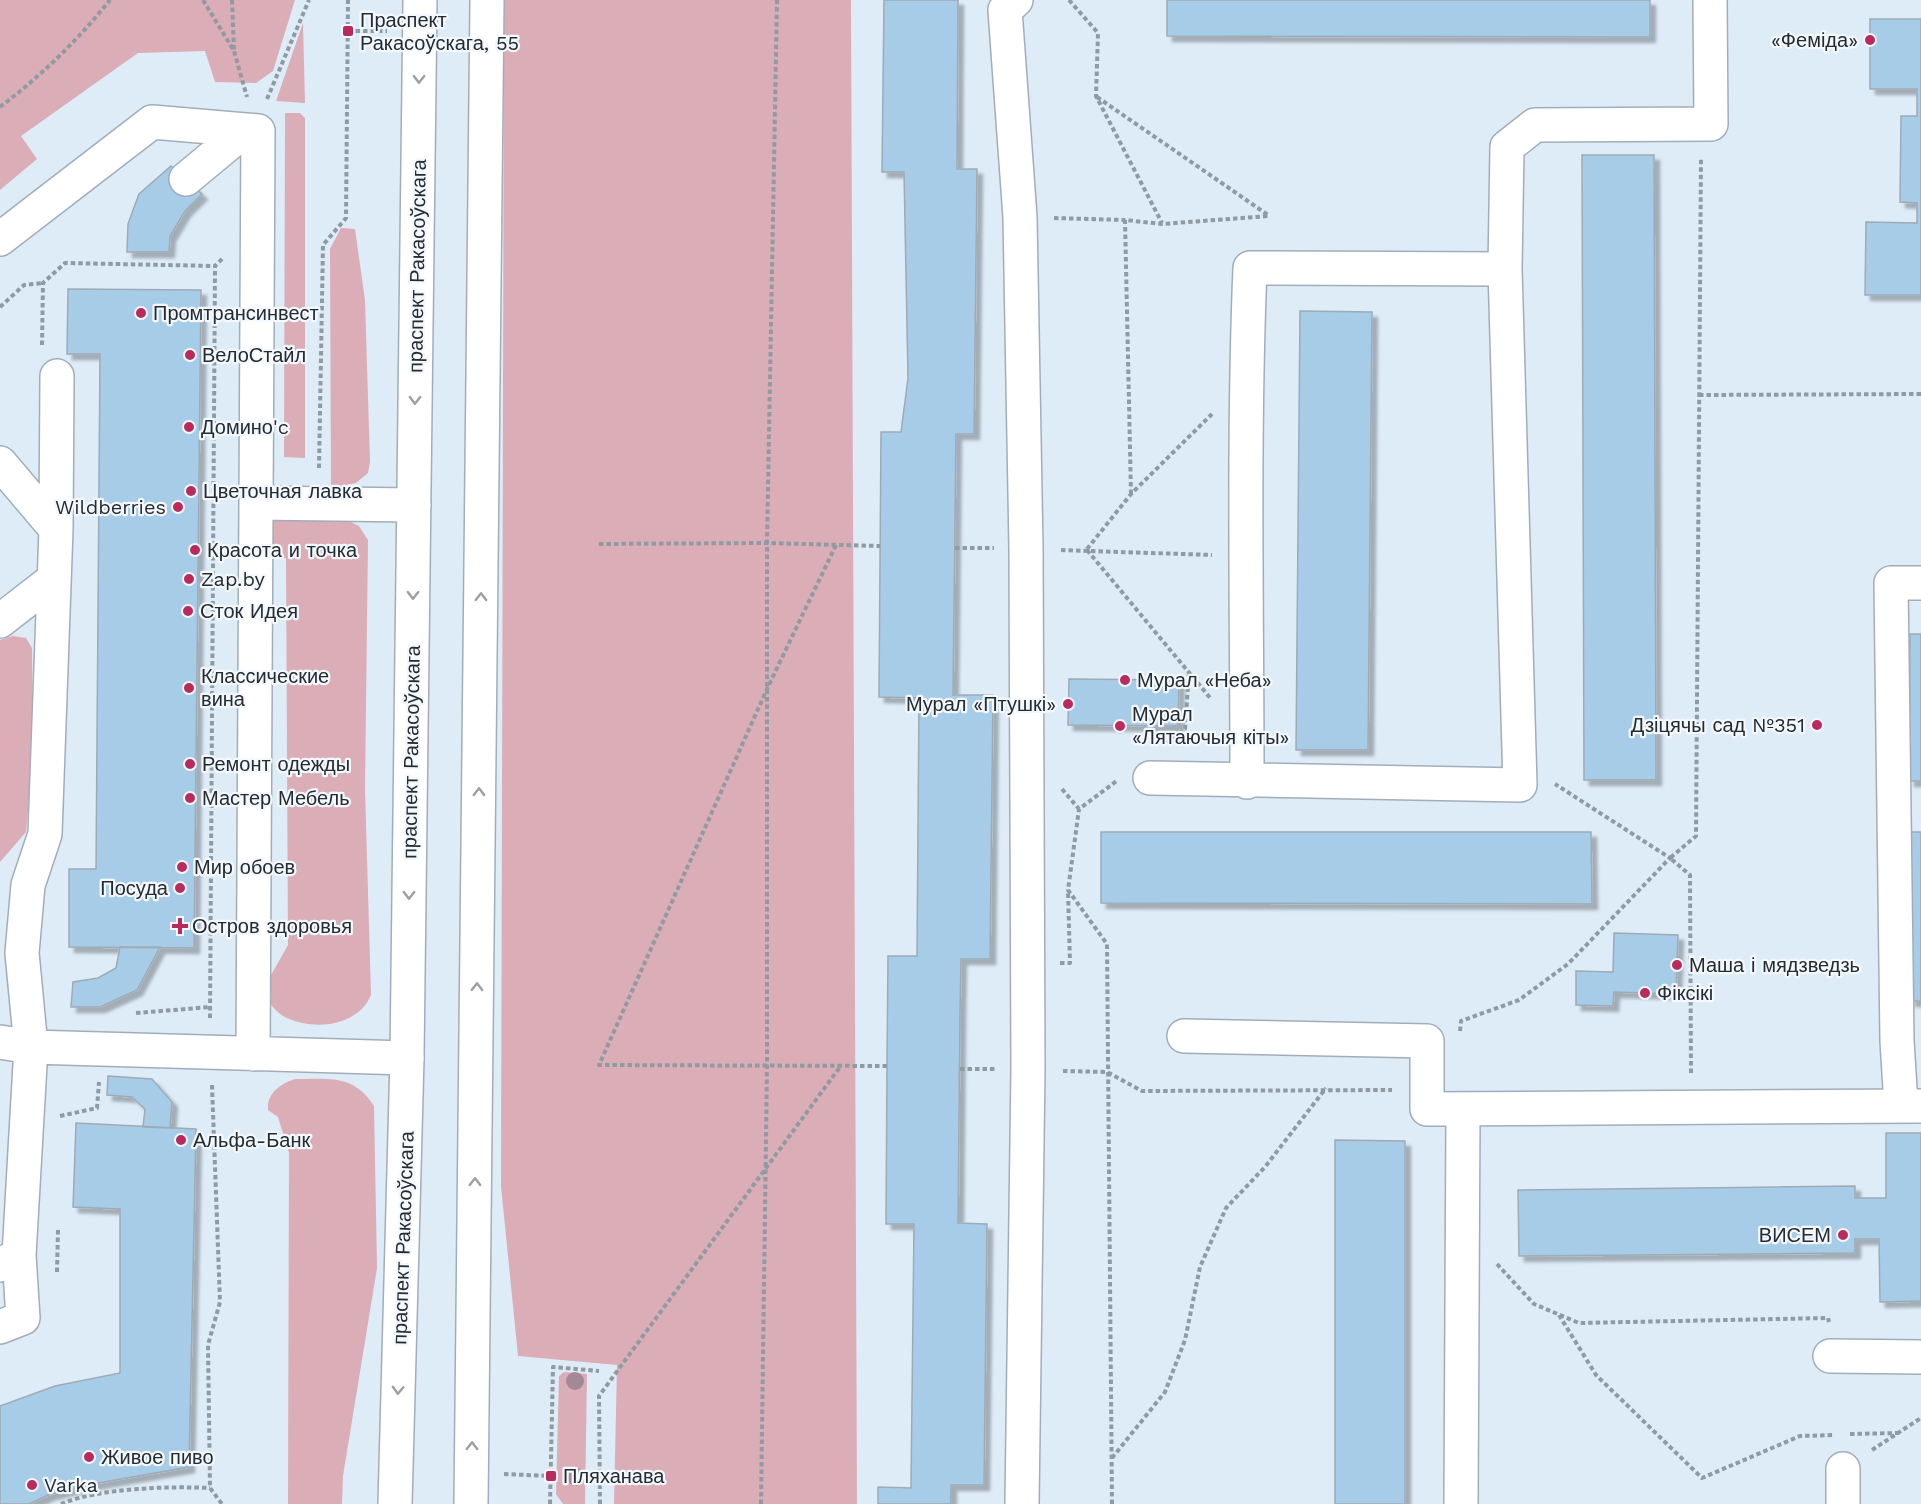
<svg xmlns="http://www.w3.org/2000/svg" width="1921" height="1504" font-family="'Work Sans',sans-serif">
	<defs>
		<filter id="shadow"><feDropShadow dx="5.5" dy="5.5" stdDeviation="1.5" flood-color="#0004"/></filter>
	</defs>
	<rect width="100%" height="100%" fill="#deecf8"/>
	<!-- green -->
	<path fill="#dbadb6" d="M0,0H295L273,71L256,83L215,82L205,51L138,53L21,136L37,159L0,190Z
		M504,0H851L857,1504H614L617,1365L518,1356L501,1186Z
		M303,23L305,103L276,101Z
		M285,113H300L305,118V458L284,457Z
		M341,228L355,229L365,300L370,462L368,473L356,483L331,488L330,249Z
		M273,521H349L359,526L368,540L365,789L371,995C358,1026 316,1031 287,1018C275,1013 269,1001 262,991L288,945L286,558L262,557L264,525Z
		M13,636L26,638L32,648L33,753L26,832L0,862V640Z
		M295,1079C329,1079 354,1074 374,1106L377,1268L343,1476L342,1504H288L289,1153L278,1117L268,1110C267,1093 280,1084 295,1079Z
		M564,1372L587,1374L585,1504H563L556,1494L559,1376Z"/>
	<!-- building -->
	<path fill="#a7cce8" stroke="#9eabb6" stroke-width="1.5" filter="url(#shadow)" d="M884,0H958L957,169H977L974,434H956L953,695H993L990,959H961L960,1013L958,1223L987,1224L984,1485H951V1504H878V1487L911,1488L914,1224H886L887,1066L888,956H917L919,698L879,697L881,432H901L908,378L904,172H882Z
		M1167,0H1650V37L1167,36Z
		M1870,19H1921V295H1865L1866,222L1917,223V203L1900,202L1901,116H1917V89H1870Z
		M1582,155H1654L1656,780H1584Z
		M171,166L202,194L185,211L170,236L169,252H127L128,224L139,194Z
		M68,289L201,290L194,948L69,947V869H96L100,354H67Z
		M1300,311L1372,312L1368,750H1296Z
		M1910,634H1921V781H1909Z
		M1069,679L1179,680L1178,726L1068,725Z
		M1101,832H1591L1592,904L1101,903Z
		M1911,832H1921V1001H1910Z
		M1614,933L1678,935L1676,994L1614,992L1613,1006L1576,1005V971L1613,972Z
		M120,947H160L137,990L100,1007H71L73,982L98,978L116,968Z
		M108,1076L152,1079L172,1102L170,1128L143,1127L145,1109L132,1097L107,1095Z
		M76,1123L196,1129L189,1467L87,1485L48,1495L29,1504H0V1406L55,1386L120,1373V1209L73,1207Z
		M1886,1133H1921V1301L1880,1302L1879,1239H1855V1253L1519,1256L1518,1190L1855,1186V1198H1886Z
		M1335,1140L1405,1141V1504H1335Z"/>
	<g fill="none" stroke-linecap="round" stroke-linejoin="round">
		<!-- minor casing -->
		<g stroke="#a1aeb9" stroke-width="36">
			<path id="minor" d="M1016,0L1005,10L1020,217L1026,549L1028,1069L1022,1504
				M186,179L244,131
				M0,239L152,122L258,131L253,1054
				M0,463L56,529
				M256,503L414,505
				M0,621L54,579
				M1150,778L1520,785L1505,269L1507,147L1535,125L1711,124L1710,0
				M1247,782C1247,610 1243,439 1250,268L1505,269
				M1184,1036L1427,1041V1109L1921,1106
				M0,1042L31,1047L407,1058
				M1901,1105L1897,1041L1891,583H1921
				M0,1265L19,1255L31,1047L22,953L28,885L45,834L56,529L57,376
				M0,1327L23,1318L19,1255
				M1830,1356L1921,1357
				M1461,1504L1463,1110
				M1843,1504V1469"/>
		</g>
		<!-- major casing -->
		<g stroke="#a1aeb9" stroke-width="36">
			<path id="major" d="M395,1504L407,1058L420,0
				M471,1504L487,0"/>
		</g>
		<!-- path -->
		<path stroke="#909aa3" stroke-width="4" stroke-dasharray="4.5 3" stroke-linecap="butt" d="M203,0L234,51L247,97
			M232,0L234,50
			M1069,0L1098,33L1096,96L1162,223
			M348,31H387
			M1097,97L1268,215
			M267,99L309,0
			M0,107C41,76 78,40 110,0
			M1054,218L1125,220
			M0,307L24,285L43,283
			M42,345L43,283L65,263L215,266
			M1699,395L1921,394
			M319,468L323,245L346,218L348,0
			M1131,494L1125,220L1162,224L1269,216
			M599,544L767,543L880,546
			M836,545L767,689L599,1065L887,1066
			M955,548H994
			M1087,549L1131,494L1212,414
			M1061,550L1212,555
			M1087,550L1211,699
			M1167,743L1185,729L1189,672
			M1062,789L1079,809
			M1060,963H1070L1068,891
			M136,1013L211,1007
			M210,1018L215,266L223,258
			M1460,1031L1461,1021L1519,1000L1568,964L1670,858L1555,784
			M960,1069H995
			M1063,1071L1107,1072L1142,1091L1392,1090
			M1691,1073L1690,875L1670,858L1696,836L1701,158
			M212,1085L220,1302L208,1345L210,1488L222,1504
			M60,1116L97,1108L99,1082
			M1497,1264L1534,1304L1579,1323L1828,1318L1829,1322
			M57,1272L58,1229
			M1559,1315L1596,1375L1702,1478L1800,1436L1834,1435
			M1850,1434L1898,1433
			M1872,1450L1921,1418
			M1112,1458L1165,1392L1185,1340L1200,1267L1226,1208L1265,1167L1326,1088
			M504,1474L551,1476
			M61,1504C99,1488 168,1486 210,1488
			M550,1504L553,1367L599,1371
			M600,1504L599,1396L840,1067
			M761,1504L767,1065V543L777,0
			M1112,1504L1107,944L1068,890L1079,809L1118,780"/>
		<!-- minor -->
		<use href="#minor" stroke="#fff" stroke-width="33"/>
		<!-- major -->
		<use href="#major" stroke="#fff" stroke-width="33"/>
	</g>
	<!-- trees -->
	<g fill="#a38896">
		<circle cx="575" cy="1381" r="9"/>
		<circle cx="576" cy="1477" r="9"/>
	</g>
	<!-- one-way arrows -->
	<defs><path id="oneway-chevron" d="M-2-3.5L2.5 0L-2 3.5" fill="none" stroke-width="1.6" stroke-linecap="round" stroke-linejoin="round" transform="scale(1.5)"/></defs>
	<g stroke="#9da0a1">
		<use href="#oneway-chevron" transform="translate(419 79) rotate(91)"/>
		<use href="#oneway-chevron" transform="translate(415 400) rotate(91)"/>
		<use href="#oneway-chevron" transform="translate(413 595) rotate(91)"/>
		<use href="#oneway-chevron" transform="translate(481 597) rotate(-89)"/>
		<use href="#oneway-chevron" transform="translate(479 792) rotate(-89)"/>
		<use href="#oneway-chevron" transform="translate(409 895) rotate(91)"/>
		<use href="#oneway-chevron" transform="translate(477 987) rotate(-89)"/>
		<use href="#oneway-chevron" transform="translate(475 1182) rotate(-89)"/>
		<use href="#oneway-chevron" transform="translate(398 1390) rotate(92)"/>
		<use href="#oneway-chevron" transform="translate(472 1446) rotate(-89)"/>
	</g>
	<!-- markers -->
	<g fill="#b92b5d" stroke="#f2f8fd" stroke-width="2">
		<rect x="342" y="25" width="12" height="12" rx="3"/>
		<circle cx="1870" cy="40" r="6"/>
		<circle cx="141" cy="313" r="6"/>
		<circle cx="190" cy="355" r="6"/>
		<circle cx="189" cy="427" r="6"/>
		<circle cx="191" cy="491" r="6"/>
		<circle cx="178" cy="507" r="6"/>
		<circle cx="195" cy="550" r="6"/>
		<circle cx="189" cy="579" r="6"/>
		<circle cx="188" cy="611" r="6"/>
		<circle cx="1125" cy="680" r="6"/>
		<circle cx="189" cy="688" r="6"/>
		<circle cx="1068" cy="704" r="6"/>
		<circle cx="1817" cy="725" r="6"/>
		<circle cx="1120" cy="726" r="6"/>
		<circle cx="190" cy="764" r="6"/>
		<circle cx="190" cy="798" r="6"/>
		<circle cx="182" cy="867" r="6"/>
		<circle cx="180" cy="888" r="6"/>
		<path d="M177 917h6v6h6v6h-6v6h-6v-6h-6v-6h6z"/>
		<circle cx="1677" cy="965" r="6"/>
		<circle cx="1645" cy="993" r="6"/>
		<circle cx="181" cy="1140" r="6"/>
		<circle cx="1843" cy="1235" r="6"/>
		<circle cx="89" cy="1457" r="6"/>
		<rect x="545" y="1470" width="12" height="12" rx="3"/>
		<circle cx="32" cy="1485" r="6"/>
	</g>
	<g text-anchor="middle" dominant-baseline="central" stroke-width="4.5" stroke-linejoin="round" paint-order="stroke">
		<!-- poi labels -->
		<g font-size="20" fill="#262b2f" stroke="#f2f8fd" text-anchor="start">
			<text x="360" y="20">Праспект<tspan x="360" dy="23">Ракасоўскага, 55</tspan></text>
			<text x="1858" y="40" text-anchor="end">«Феміда»</text>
			<text x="153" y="313">Промтрансинвест</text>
			<text x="202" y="355">ВелоСтайл</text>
			<text x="201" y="427">Домино'c</text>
			<text x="203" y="491">Цветочная лавка</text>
			<text x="166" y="507" text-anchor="end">Wildberries</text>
			<text x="207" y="550">Красота и точка</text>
			<text x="201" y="579">Zap.by</text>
			<text x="200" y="611">Сток Идея</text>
			<text x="201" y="676">Классические<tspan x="201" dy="23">вина</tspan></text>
			<text x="1137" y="680">Мурал «Неба»</text>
			<text x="1056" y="704" text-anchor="end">Мурал «Птушкі»</text>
			<text x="1132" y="714">Мурал<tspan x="1132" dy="23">«Лятаючыя кіты»</tspan></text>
			<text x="1805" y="725" text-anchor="end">Дзіцячы сад №351</text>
			<text x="202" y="764">Ремонт одежды</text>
			<text x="202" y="798">Мастер Мебель</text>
			<text x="194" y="867">Мир обоев</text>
			<text x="168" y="888" text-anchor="end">Посуда</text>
			<text x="192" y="926">Остров здоровья</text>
			<text x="1689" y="965">Маша і мядзведзь</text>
			<text x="1657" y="993">Фіксікі</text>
			<text x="193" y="1140">Альфа-Банк</text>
			<text x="1831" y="1235" text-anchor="end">ВИСЕМ</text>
			<text x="101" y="1457">Живое пиво</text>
			<text x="563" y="1476">Пляханава</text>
			<text x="44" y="1485">Varka</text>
		</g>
		<!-- street labels -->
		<g font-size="20" fill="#262b2f" stroke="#f2f8fd">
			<text transform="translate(417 266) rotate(-89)">праспект Ракасоўскага</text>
			<text transform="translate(411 752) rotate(-89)">праспект Ракасоўскага</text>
			<text transform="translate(403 1238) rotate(-88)">праспект Ракасоўскага</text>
		</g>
	</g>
</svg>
